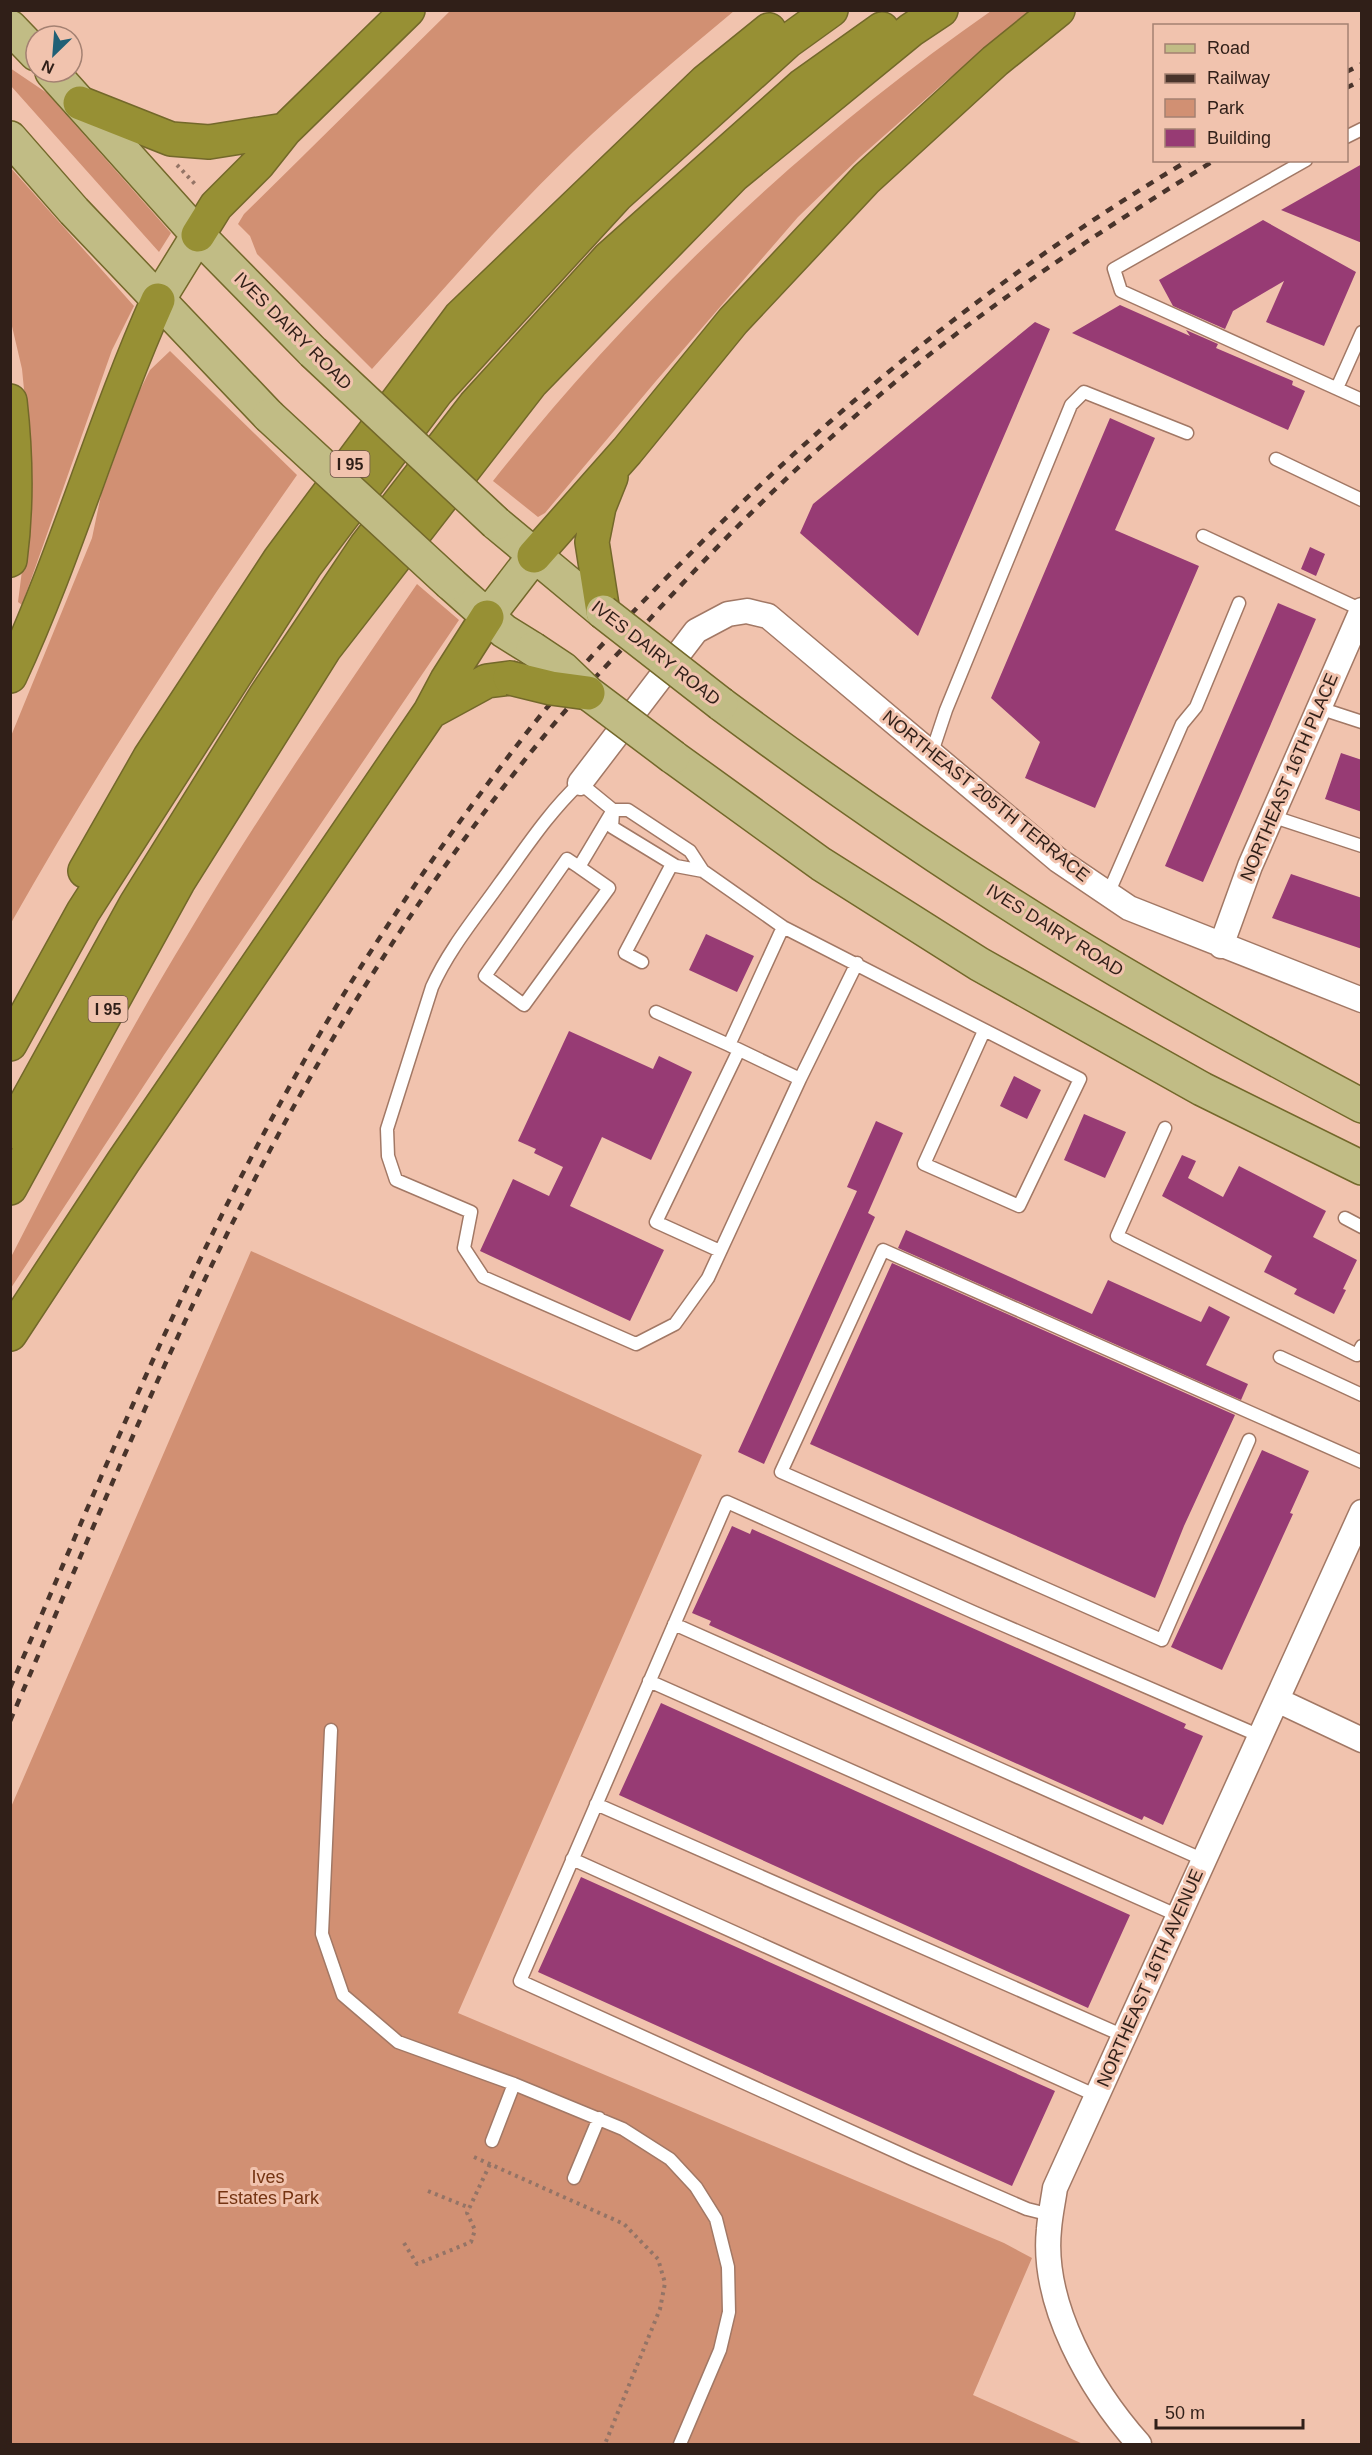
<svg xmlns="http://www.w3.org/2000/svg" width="1372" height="2455" font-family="Arial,sans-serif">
	<rect width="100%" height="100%" fill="#f1c3ae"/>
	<!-- green -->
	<path fill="#d19073" d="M450,11H734C680,56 625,102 573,152C502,220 438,296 372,369L257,254L250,236L238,224L244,214Z
		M991,11H1036L946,81L860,157L798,217L656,381L545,513L538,517L493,481C635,301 803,142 991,11Z
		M10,68L47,93L171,233L159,252L11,86Z
		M10,167L134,306L112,350L22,605L18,602L27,531L29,440L22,369L11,322Z
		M170,351L297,475C195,620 98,769 11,923V736L92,538L101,495L137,396L150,370Z
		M417,584L459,620L164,1055L11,1288V1257C67,1148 124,1039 188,934C259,814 338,699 417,584Z
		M251,1251L702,1455L458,2013L1004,2243L1032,2258L973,2395L1083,2444H11V1807Z"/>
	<!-- building -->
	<path fill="#973b74" d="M1362,164V243L1281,210Z
		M1263,220L1356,272L1324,346L1266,322L1284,281L1233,311L1225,329L1173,306L1159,280Z
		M1120,305L1190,336L1186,330L1218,344L1216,348L1293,381L1292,385L1305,391L1288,430L1072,333Z
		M1035,322L1050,329L918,636L800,533L813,504Z
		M1110,418L1155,438L1115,530L1199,566L1095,808L1025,778L1040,742L991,698Z
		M1310,547L1325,554L1316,576L1301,569Z
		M1278,603L1316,619L1203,882L1165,866Z
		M1341,753L1362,760V812L1325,799Z
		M1291,874L1362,898V949L1272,918Z
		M706,934L754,956L737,992L689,970Z
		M569,1031L653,1069L659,1056L692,1072L651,1160L602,1137L570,1206L664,1250L630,1321L480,1251L513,1179L549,1196L563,1167L534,1153L536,1149L518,1141Z
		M1014,1076L1041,1090L1027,1119L1000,1106Z
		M1084,1114L1126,1132L1105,1178L1064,1160Z
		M876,1121L903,1133L868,1213L875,1217L764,1464L738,1452L857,1191L847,1187Z
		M1182,1155L1196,1161L1188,1178L1223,1197L1239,1166L1326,1211L1313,1237L1357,1260L1343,1289L1346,1290L1334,1314L1294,1294L1297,1289L1264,1272L1272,1256L1162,1196Z
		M906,1230L1092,1314L1108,1280L1201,1322L1209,1306L1230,1317L1206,1365L1248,1384L1241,1400L898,1248Z
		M892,1263L1235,1415L1184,1526L1155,1598L810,1444Z
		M1262,1450L1309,1471L1290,1513L1293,1514L1222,1670L1171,1647Z
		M732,1526L750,1534L752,1529L1186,1724L1184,1728L1203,1736L1163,1825L1144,1816L1142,1820L709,1625L711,1621L692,1613Z
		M661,1703L1130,1915L1088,2008L619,1795Z
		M581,1877L1055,2091L1012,2186L538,1972Z"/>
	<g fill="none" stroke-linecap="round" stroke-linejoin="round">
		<!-- service casing -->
		<g stroke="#a27865" stroke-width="15">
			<path id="service" d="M1346,137L1362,129
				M1306,160L1114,269L1121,291L1362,400
				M1337,388L1362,332
				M1276,459L1362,500
				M1203,536L1362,610
				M1319,708L1362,722
				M932,752L946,710L1071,405L1084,392L1187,433
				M613,812L612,827L676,866L703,871
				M1271,816L1362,846
				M579,867L609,888L524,1005L485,976L567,859L579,867L613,810
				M1108,894L1182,724L1196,707L1239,603
				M783,927L729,1045L800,1079L708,1278L675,1324L636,1344L483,1277L464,1248L471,1212L396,1180L388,1156L387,1129L432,987C449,949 476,917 500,883C525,849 548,813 580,783L613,810H628L690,851L703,871L783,927L1080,1079L1019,1206L924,1164L984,1031
				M642,962L625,953L672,864
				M656,1012L729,1045
				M800,1079L857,963
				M1165,1128L1117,1236L1357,1355L1362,1346
				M1345,1218L1362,1227
				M720,1251L656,1222L739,1050
				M1280,1357L1362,1395
				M1249,1440L1162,1640L781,1472L883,1250L1362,1462
				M674,1624L1204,1860
				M649,1681L1179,1916
				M331,1730L322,1934L343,1995L398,2042L514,2084L623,2129L670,2159L696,2187L716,2219L728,2267L729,2312L720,2350L680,2444
				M596,1804L1124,2036
				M572,1859L1097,2096
				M492,2141L514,2084
				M574,2178L599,2118
				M1051,2215L1027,2209L912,2159L520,1981L727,1502L973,1612L1260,1736"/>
		</g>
		<!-- minor casing -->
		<g stroke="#a27865" stroke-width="27">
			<path id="minor" d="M580,783L696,631L728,614L747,611L768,616L1058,860L1129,908L1362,1000
				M1221,946L1250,866L1362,610
				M1277,1700L1362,1740
				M1139,2444C1091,2390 1041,2305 1049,2229C1050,2215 1053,2202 1055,2188L1362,1512"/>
		</g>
		<!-- primary casing -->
		<g stroke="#73682a" stroke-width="36">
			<path id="primary" d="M10,27L36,54
				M52,72L198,235L313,352
				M10,138L74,211L269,416
				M158,300L198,235
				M496,523L603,612
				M450,583L504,631L533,649
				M487,617L534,556
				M721,704C834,788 950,868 1069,941C1165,1000 1263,1053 1362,1106
				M673,757L821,864L979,964L1202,1089L1362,1168"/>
		</g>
		<!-- motorway casing -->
		<g stroke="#73682a" stroke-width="36">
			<path id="motorway" d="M80,103L171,139L209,142L285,130
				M198,235L216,206L258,164L285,130L408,10
				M10,401C16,454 17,507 10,560
				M534,556L627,451L733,321L866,179L995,61L1058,10
				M603,612L592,542L599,507L611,477
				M10,676C67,553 103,423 158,300
				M430,712L487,681L510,678
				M85,871L150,757L280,559L460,317L706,81L769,30
				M10,1044L83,912L305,566L437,391L616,196L788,41L831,10
				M10,1132L136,904L266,695L366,546L475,405L609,258L802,86L882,29
				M10,1188L178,882L325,648L531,383L734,175L911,30L941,10
				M10,1334L123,1162L430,712L447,680L487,617"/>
		</g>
		<!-- path -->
		<path stroke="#947466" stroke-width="4" stroke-dasharray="3 4.5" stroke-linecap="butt" d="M177,165L195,184
			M474,2157L624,2224L658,2259L665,2283L660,2309L605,2444
			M428,2191L470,2208
			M404,2243L417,2264L471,2242L475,2230L467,2213L490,2164"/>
		<!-- service -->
		<use href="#service" stroke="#fff" stroke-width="12"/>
		<!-- minor -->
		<use href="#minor" stroke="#fff" stroke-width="24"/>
		<!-- primary -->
		<use href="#primary" stroke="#c1bc85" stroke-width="33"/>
		<!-- motorway -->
		<use href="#motorway" stroke="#979034" stroke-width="33"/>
		<!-- rail -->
		<path stroke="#49342b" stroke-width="4.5" stroke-dasharray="8 8" stroke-linecap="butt" d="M1346,72L1362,64
			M1346,88L1362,80
			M10,1688C102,1476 189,1261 304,1061C371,944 449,832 532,726C579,667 633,611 686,558C836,405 1004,270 1189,160
			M10,1721C98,1517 182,1310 289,1115C364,979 451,849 549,730C577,696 608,664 638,632C719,542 805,456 899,379C998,298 1106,227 1215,160"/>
		<!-- primary-bridge casing -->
		<g stroke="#73682a" stroke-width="36" stroke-linecap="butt">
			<path id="primary-bridge" d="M313,352L496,523
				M269,416L450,583
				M603,612L721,704
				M533,649L563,669L588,693L673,757"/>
		</g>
		<!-- motorway-bridge casing -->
		<g stroke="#73682a" stroke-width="36" stroke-linecap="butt">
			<path id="motorway-bridge" d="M510,678L551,688L588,693"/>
		</g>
		<!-- primary-bridge -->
		<use href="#primary-bridge" stroke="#c1bc85" stroke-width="33"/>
		<!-- motorway-bridge -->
		<use href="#motorway-bridge" stroke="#979034" stroke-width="33"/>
	</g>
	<g text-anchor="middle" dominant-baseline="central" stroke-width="6" stroke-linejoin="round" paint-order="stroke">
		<!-- shield labels -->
		<g fill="#f1c3ae" stroke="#6a5045" stroke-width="1.5">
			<rect x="330.5" y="451" width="39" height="26" rx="4.5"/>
			<rect x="88.5" y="996" width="39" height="26" rx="4.5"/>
		</g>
		<g font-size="16" font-weight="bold" fill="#301f18">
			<text x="350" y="464">I 95</text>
			<text x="108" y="1009">I 95</text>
		</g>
		<!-- street labels -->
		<g font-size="18" fill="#301f18" stroke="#f1c3ae">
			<text transform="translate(293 331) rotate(45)">IVES DAIRY ROAD</text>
			<text transform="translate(656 653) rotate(38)">IVES DAIRY ROAD</text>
			<text transform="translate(1289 777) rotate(-67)">NORTHEAST 16TH PLACE</text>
			<text transform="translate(986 796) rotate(39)">NORTHEAST 205TH TERRACE</text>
			<text transform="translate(1055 930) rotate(32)">IVES DAIRY ROAD</text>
			<text transform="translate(1150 1978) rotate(-66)">NORTHEAST 16TH AVENUE</text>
		</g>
		<!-- park labels -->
		<g font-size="18" fill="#753412" stroke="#f1c3ae">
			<text x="268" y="2177">Ives<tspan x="268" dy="21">Estates Park</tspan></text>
		</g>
	</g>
	<!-- border -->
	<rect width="1372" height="2455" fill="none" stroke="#301f18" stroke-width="24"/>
	<!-- legend -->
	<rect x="1153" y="24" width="195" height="138" fill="#f1c3ae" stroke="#a48172" stroke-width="1.5"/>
	<rect x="1165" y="44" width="30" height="9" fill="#c1bc85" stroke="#a48172" stroke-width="1.5"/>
	<text x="1207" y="54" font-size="18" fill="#301f18">Road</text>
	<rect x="1165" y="74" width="30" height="9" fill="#49342b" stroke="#a48172" stroke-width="1.5"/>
	<text x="1207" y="84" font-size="18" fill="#301f18">Railway</text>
	<rect x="1165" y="99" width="30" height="18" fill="#d19073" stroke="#a48172" stroke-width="1.5"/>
	<text x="1207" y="114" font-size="18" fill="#301f18">Park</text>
	<rect x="1165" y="129" width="30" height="18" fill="#973b74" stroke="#a48172" stroke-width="1.5"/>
	<text x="1207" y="144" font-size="18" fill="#301f18">Building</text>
	<!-- north arrow -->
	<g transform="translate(54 54) rotate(205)"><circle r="28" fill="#f1c3ae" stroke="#a48172" stroke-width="1.5"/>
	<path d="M0-4.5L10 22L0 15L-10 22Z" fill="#216076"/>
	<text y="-9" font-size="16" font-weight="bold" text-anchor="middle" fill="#301f18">N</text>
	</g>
	<!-- scale -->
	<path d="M1156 2419v9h147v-9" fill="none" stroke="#301f18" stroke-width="3"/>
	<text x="1165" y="2419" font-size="18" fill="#301f18" stroke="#f1c3ae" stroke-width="4.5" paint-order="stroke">50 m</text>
</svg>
